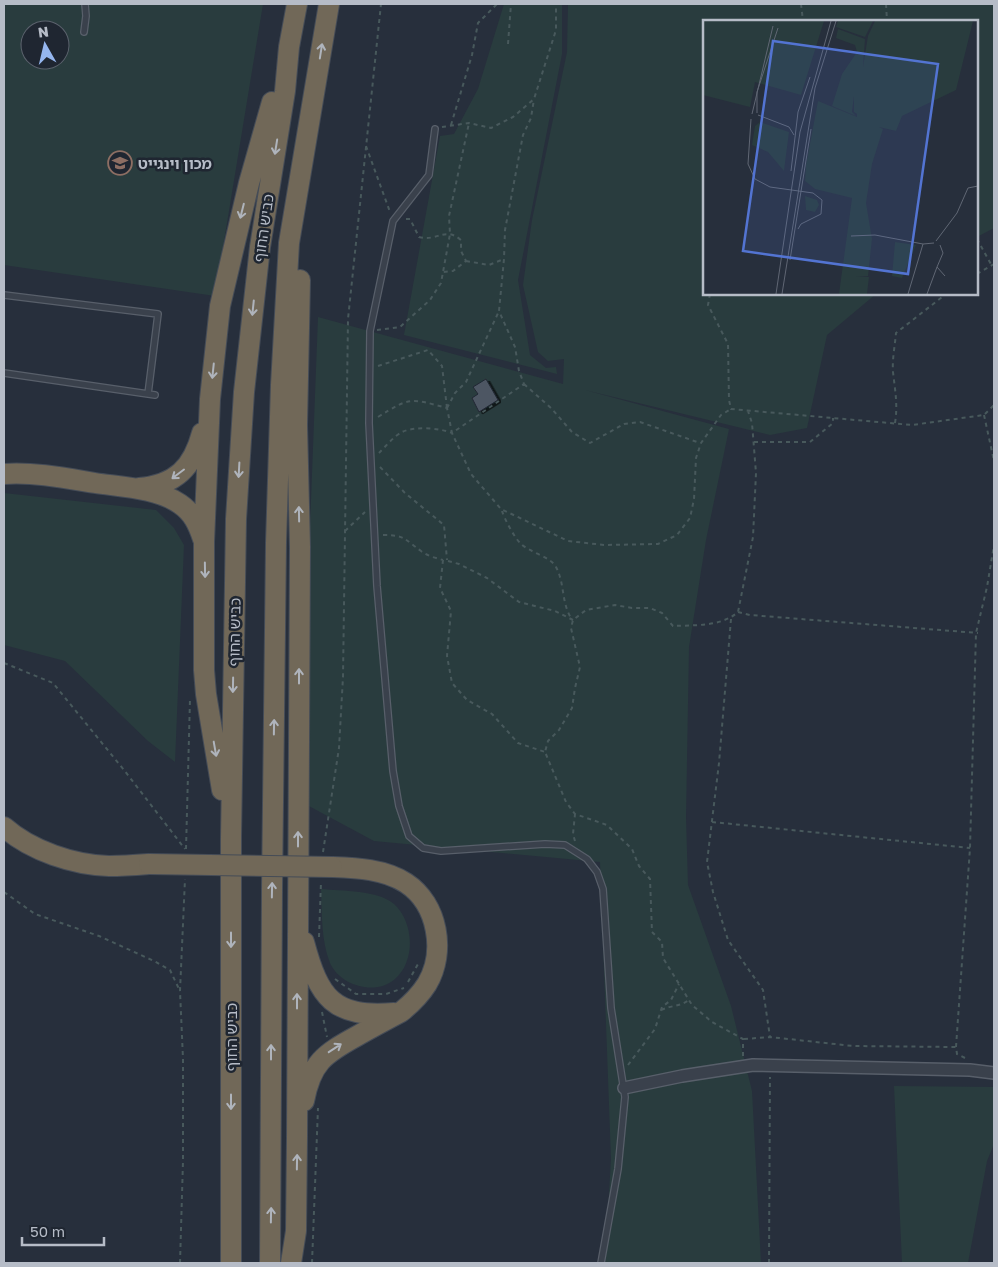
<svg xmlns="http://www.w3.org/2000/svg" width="998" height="1267" font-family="'Golos Text','Noto Sans Hebrew',sans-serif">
	<defs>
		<filter id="shadow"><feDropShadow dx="3.5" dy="2" stdDeviation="0" flood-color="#0009"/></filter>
	</defs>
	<rect width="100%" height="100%" fill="#272f3c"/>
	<!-- green -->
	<path fill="#293c3e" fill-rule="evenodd" d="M4,4H263L215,296L4,265ZM30,30H60V60H30Z
		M504,4H562V54L518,280L530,355L546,368L556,367L557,374L404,335L440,136L454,134L478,89Z
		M568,4H994V228L977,237V21H704V294H876L827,335L807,428L770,435L585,390L729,429L706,540L689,647L686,817L688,885L731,1006L752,1091L761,1263H605L611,1159L600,862L374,841L307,805L303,708L318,317L563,384L564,359L548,361L538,352L523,285L532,220L567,52Z
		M4,493L156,510L174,528L184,545L175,762L148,741L65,661L4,645Z
		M321,889C342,891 378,890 394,904C414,922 416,961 395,979C376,996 340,986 330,963C321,940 322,914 321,889Z
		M894,1086L994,1087V1144L987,1161L968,1263H902Z"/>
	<!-- building -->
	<path fill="#4d5664" stroke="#212833" filter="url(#shadow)" d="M486,379L498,400L479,412L472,398L478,394L473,387Z"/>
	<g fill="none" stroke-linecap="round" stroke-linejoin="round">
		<!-- lane casing -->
		<g stroke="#585f6a" stroke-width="8">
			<path id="lane" d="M84,32L86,16L85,4
				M435,129L429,175L393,221L370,331L369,423L377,586L393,771L399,806L409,836L423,848L441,851L545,844L565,845L587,859L597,872L603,889L611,1008L625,1097L618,1169L601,1263
				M4,295L158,314L148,394
				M4,373L155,395"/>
		</g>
		<!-- street casing -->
		<g stroke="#585f6a" stroke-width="14">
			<path id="street" d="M624,1088L682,1076L753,1065L970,1070L994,1073"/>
		</g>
		<!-- highway casing -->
		<g stroke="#454c57" stroke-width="22">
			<path id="highway" d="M4,474C35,472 65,478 95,483C122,487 157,488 180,504C193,513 198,524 203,539
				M139,488C176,485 193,467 202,433
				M222,790L206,694L204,670V542L210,399L220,306L249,183L272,102
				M4,827C31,851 74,865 109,866C122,866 136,865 149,864
				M304,942C319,998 333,1018 394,1013
				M304,1101C311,1063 324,1054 357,1036C371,1028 386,1020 401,1012C411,1004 420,995 427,984C446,952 438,904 406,883C384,869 357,868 332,867
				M231,1263V838L236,519L244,392L260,247L285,91L289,47L297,4
				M270,1263L272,890L276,543L281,385L289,243L329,4
				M291,1263L296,1231L297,1138L300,547L297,425L300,280"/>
		</g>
		<!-- path -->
		<path stroke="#48595c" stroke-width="2" stroke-dasharray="4 4" stroke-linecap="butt" d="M801,4L803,21
			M886,4L887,21
			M508,44L511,4
			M451,125L472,55L478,23L497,4
			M442,127L469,123L491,128L513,117L534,99L556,30V4
			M366,146L390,212
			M406,219H410L419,237C437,242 445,226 461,240V251L466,261L453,271L443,272
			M977,239L992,266
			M466,261L489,265L504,259
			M977,274L994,264
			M710,294L708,305L728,344L729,400L731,409L912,425L984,415L994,405
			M377,330L400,327L430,300L441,283L450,234L449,216L469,123
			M378,366L428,350L442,366L447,408
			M524,384L551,408L572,432L590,443L624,424L640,422L700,443
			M447,408L455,393L466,382L499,311
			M984,415L994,461
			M378,417C410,397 410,398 447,408L452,433L524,384L519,371L515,347L499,311L504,259L505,230L523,135L531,118L534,99
			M895,423C898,405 895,390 893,372C892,360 895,345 896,333L946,294
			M754,442H810L833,423V418
			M379,453C385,447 394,436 402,432C415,426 440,428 452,433L471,474L501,509L568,541L604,545L658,544L677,535L690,518L694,499L696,458L701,443L721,415L731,409
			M380,467L405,493L444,525L447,560
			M502,511C505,520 514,537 521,544C529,552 551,557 556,567C565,584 561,601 571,618
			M345,531L365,512
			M383,535C405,535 404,539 421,551C427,556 436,558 443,560
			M443,560L440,588L451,611L447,656L452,683L467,700L492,714L518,743L545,752
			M448,561L459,564L487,578L519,602L555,611L573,620
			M738,612L750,615L978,633
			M731,619L719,763L707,862L713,892L728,940L763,990L770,1037
			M4,663L53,683L124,770L185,849
			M712,822L970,848
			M575,841L573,834L575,814
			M186,849L190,699
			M323,852L339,748L343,677L348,319L381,4
			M4,892L35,914L99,936L154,961L170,970L179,989
			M319,937L321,882
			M335,979L356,994H386L404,988
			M408,982L418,964
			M661,1010C672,1005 679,1007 689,1000
			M322,1012L327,1037
			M744,1039L770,1037L853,1046L956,1047
			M743,1056V1039L712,1022L692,1005L663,958L662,942L652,932L650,879L639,866L632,849L607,825L575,814L566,802L545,752L548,741L559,730L572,708L575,688L580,667L571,628L573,620L586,610L615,605L632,608H650L662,613L673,626C694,625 721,627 738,612L753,537L756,473L752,423L748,411
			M965,1058L957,1054L956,1047L970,848L976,633L987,587L994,545
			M628,1065L655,1029L662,1007L671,1000L679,984
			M180,1263L183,1161V1059L180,991L185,879
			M312,1263L318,1108
			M769,1263L770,1077"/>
		<!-- lane -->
		<use href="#lane" stroke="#3a414c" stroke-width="5.5"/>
		<!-- street -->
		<use href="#street" stroke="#3a414c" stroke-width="11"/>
		<!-- highway -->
		<use href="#highway" stroke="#716858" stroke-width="20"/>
		<!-- highway-bridge casing -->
		<g stroke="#454c57" stroke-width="22" stroke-linecap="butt">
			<path id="highway-bridge" d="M149,864L332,867"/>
		</g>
		<!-- highway-bridge -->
		<use href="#highway-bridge" stroke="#716858" stroke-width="20"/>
	</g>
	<!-- one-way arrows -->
	<defs><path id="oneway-shaft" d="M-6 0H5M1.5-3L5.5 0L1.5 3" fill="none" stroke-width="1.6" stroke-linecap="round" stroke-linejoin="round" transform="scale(1.25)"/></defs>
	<g stroke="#afb4bc">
		<use href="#oneway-shaft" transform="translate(321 51) rotate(-81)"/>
		<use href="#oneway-shaft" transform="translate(276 147) rotate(99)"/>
		<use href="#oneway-shaft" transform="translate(242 211) rotate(104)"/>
		<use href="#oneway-shaft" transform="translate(253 308) rotate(96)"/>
		<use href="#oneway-shaft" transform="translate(213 371) rotate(96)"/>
		<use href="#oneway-shaft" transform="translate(239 470) rotate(93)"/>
		<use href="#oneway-shaft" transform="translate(178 474) rotate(143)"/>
		<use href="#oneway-shaft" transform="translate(299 514) rotate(-91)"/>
		<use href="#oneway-shaft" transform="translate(205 570) rotate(89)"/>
		<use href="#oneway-shaft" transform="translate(299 676) rotate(-90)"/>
		<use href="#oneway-shaft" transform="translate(233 685) rotate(91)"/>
		<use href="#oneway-shaft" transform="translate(274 727) rotate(-89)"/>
		<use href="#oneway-shaft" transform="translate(215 749) rotate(80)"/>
		<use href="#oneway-shaft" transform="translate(298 839) rotate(-90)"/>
		<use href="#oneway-shaft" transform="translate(272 890) rotate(-89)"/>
		<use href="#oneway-shaft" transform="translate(231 940) rotate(90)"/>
		<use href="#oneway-shaft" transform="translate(297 1001) rotate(-90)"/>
		<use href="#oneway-shaft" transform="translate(335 1048) rotate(-33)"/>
		<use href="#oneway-shaft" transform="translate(271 1052) rotate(-90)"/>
		<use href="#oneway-shaft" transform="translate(231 1102) rotate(90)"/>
		<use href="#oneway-shaft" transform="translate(297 1162) rotate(-89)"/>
		<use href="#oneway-shaft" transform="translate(271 1215) rotate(-89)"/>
	</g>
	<!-- icons -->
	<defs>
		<g id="university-ring" transform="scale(1.25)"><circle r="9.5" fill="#1f2631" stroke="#8d6e63" stroke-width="1.5"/><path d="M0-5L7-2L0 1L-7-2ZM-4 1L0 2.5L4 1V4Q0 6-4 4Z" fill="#8d6e63"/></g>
	</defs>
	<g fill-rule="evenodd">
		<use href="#university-ring" x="120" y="163"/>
	</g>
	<g text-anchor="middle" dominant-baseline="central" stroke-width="5" stroke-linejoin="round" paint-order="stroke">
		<!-- poi labels -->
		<g font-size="15" font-weight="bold" fill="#b6bcc7" stroke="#1f2631" text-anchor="start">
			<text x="138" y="163">מכון וינגייט</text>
		</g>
		<!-- street labels -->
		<g font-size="15" fill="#b6bcc7" stroke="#1f2631">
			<text transform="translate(263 228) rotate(-82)">כביש החוף</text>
			<text transform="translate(234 632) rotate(-89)">כביש החוף</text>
			<text transform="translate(231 1037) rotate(-90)">כביש החוף</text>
		</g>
	</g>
	<!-- overview -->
	<g transform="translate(703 20)">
		<rect width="275" height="275" fill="#272f3c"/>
		<path d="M0,1H121L98,75L52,62L47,87L0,75ZM135,1H170L162,17L133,7ZM172,1H270L253,70L199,96L193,111L176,107L180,109L169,144L163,183L169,219L165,256H153L166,257L164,274H136L149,178L112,169L102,161L103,145L115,81L154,97V94L151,92V76L149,92L153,96L129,86L139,54L154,32L152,25L133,18L135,9L162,19L160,47L165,16ZM57,102L86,112L81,151L65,132L49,125L52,106ZM102,176L114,180L116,185L112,192L103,190ZM192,222L213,225L199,258L189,256Z" fill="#293c3e"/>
		<path fill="none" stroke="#606774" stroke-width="1" d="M54,93V72L75,8M49,94L70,6M55,95L86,107L91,115M48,99L45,144L52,159L67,167L110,173L119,180L118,194L98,204L95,209M88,151L95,92L107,57M148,216L172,215L220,224M233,221L254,193L265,168L275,166M237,225L240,233L234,247L242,256M87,240L108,109M73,274L97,112L128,1M79,274L112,68L133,1M205,274L220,224L231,223M224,274L234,247"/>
		<path fill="#5374d2" fill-opacity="0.15" stroke="#5374d2" stroke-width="2.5" d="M70,21L235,44L205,254L40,231Z"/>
		<rect width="275" height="275" fill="none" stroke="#b6bcc7" stroke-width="2.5"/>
	</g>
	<!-- border -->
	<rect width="998" height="1267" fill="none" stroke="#b6bcc7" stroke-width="10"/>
	<!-- north arrow -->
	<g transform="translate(45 45) rotate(352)"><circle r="24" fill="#1f2631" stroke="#5b626d"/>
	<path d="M0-4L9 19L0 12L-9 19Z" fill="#95b6ee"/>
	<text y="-8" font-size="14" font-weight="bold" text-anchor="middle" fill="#b6bcc7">N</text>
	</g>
	<!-- scale -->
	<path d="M22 1237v8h82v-8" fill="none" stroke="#b6bcc7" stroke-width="2.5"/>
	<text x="30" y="1237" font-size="15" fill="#b6bcc7" stroke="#1f2631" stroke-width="4" paint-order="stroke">50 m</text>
</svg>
